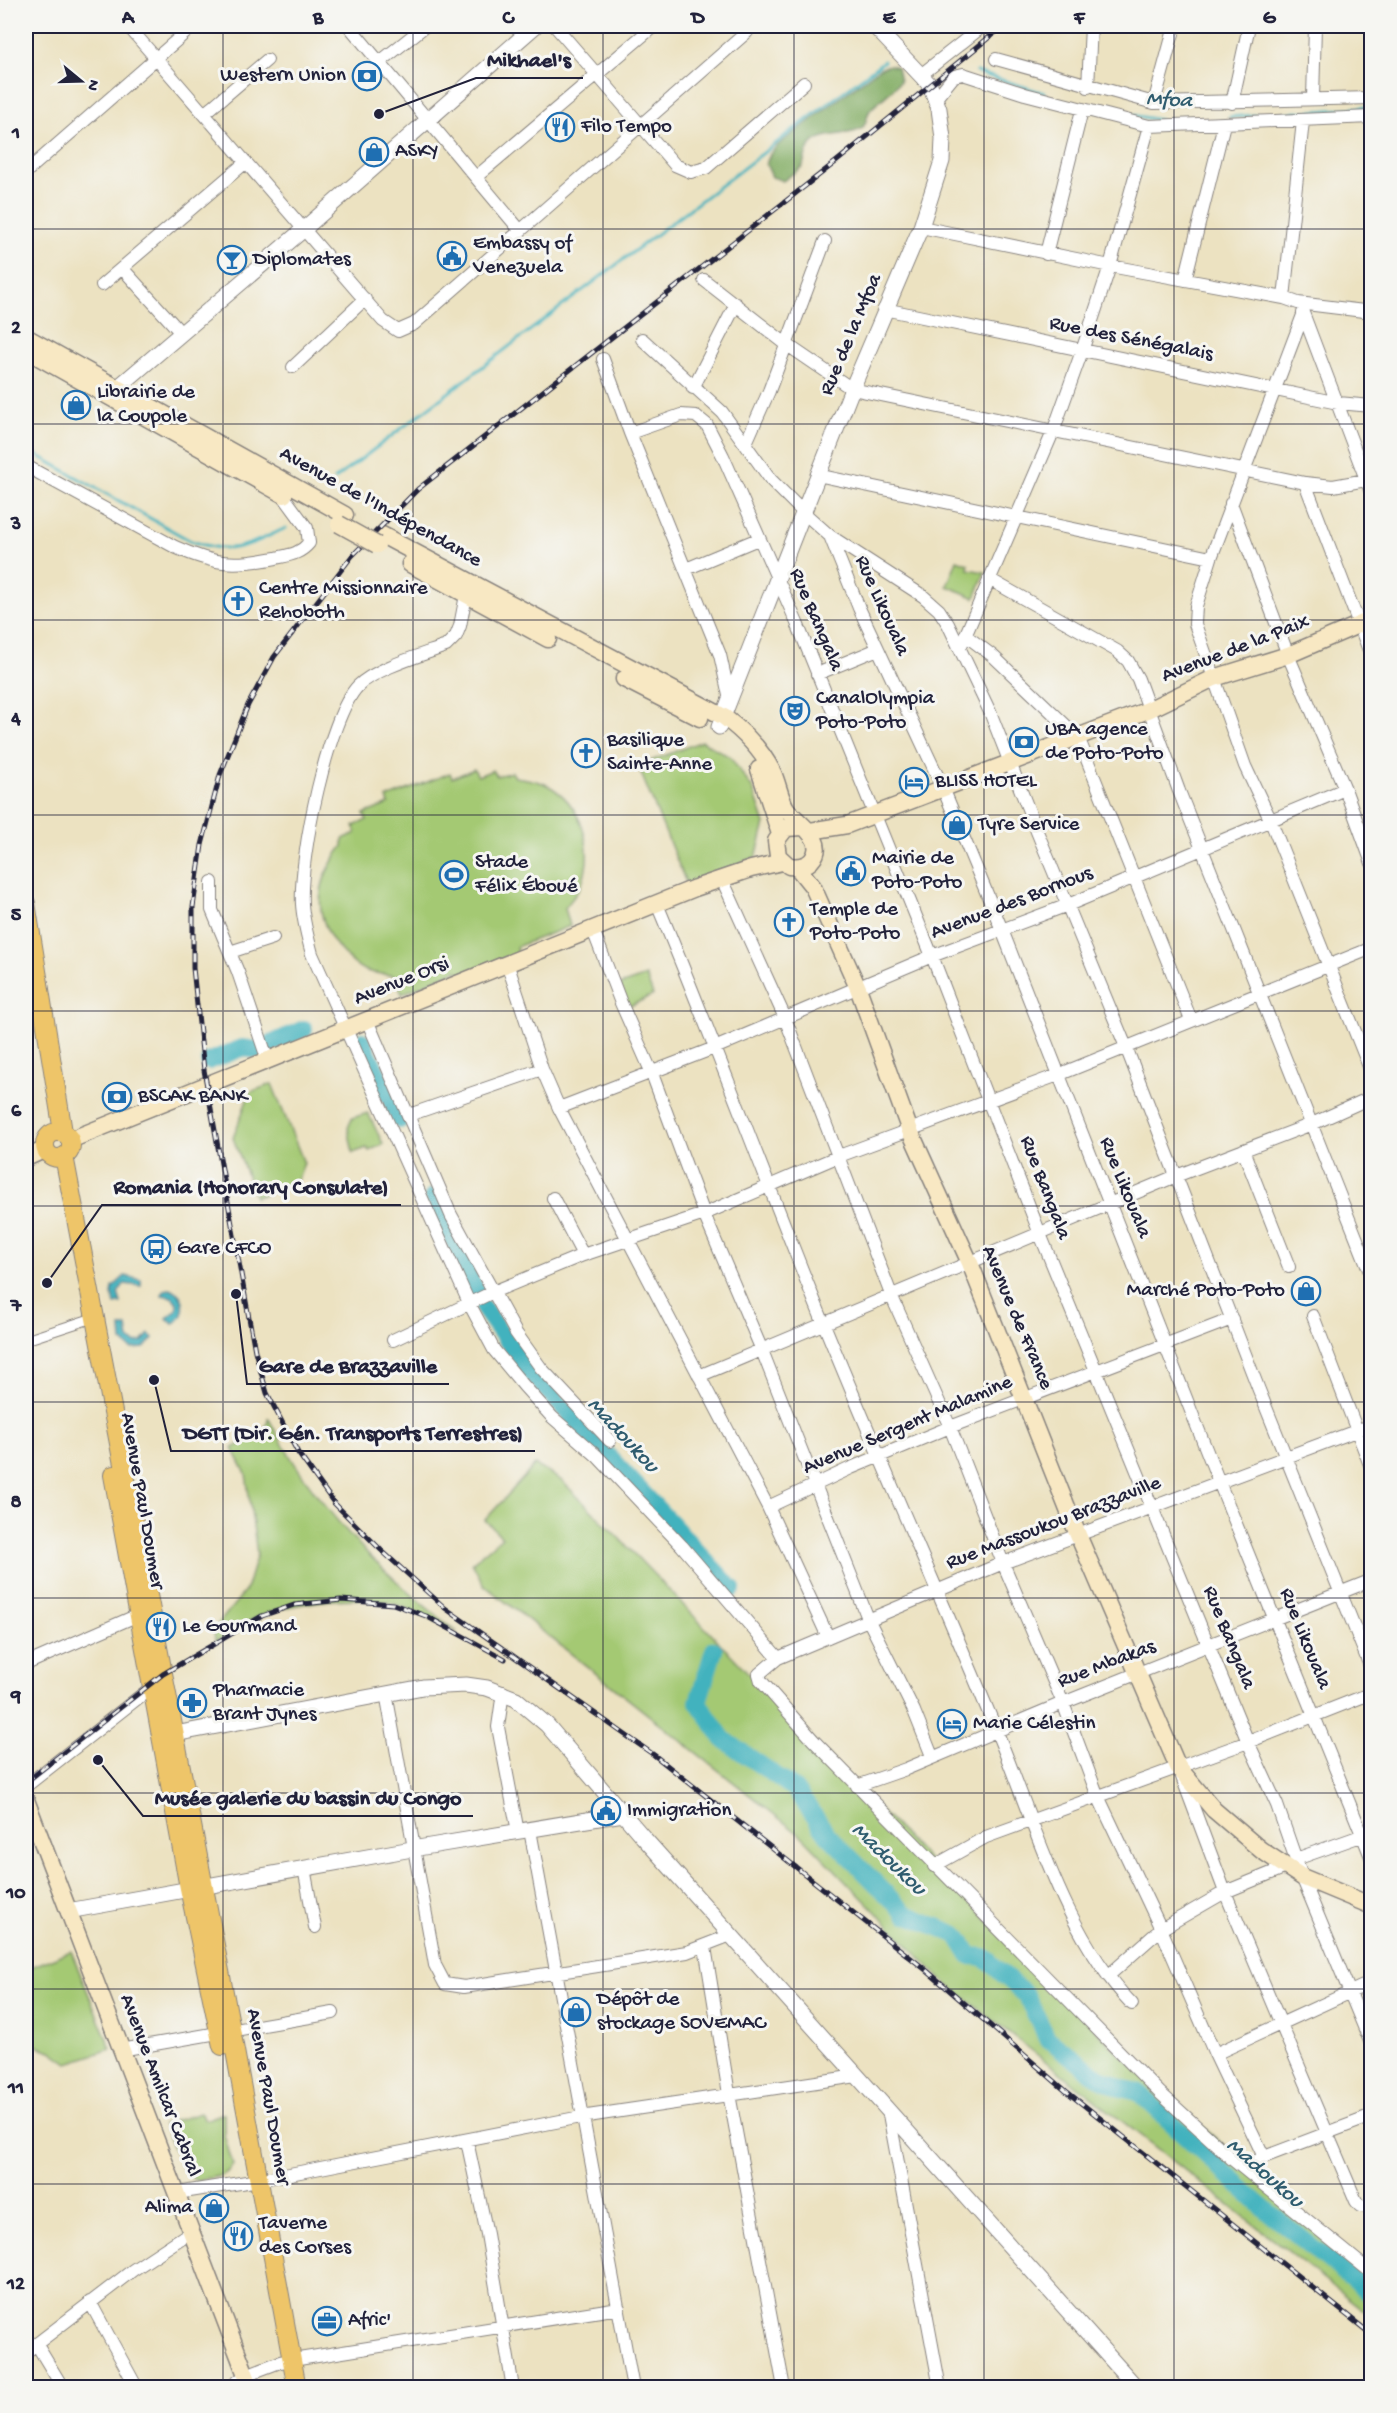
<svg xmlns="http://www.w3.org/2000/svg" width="1397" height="2413" font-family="'Gochi Hand',sans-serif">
	<rect width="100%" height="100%" fill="#f6f6f2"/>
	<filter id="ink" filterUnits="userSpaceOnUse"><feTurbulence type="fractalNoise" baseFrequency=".0167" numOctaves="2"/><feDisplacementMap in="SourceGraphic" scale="12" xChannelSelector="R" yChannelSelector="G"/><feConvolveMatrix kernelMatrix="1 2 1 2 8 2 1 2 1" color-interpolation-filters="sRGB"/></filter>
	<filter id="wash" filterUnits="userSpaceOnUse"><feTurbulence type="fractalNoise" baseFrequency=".008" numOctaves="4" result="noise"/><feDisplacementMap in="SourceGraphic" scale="24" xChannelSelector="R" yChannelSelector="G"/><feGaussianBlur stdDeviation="1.35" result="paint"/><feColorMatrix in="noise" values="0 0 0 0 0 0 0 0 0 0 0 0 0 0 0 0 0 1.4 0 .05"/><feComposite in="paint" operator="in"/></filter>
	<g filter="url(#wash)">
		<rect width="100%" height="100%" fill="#ece2c1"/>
		<!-- green -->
		<path fill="#a4c973" stroke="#637657" stroke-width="1.5" d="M957,560L968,564V569L985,572L975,598L947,586Z
			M702,741L730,757L753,789L765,824L756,857L687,885L638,766Z
			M474,769L478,776L493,770L497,776L512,772L515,777C525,779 538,780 547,785C582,803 596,850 581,885C578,893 570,901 565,908L570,926L516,947L518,954L461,977L457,970L402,994L395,976C386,974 375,974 367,971C357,968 348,959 341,951C311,916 316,880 343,846V839L356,833L354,826L367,820L364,814L389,804L387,798L450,773L452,778Z
			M646,976L653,995L628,1007L620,985Z
			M272,1084L304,1163L295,1186L255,1197L233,1138L250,1092Z
			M368,1113L383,1144L369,1151L367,1148L353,1153L348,1128L352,1118Z
			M268,1417C313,1506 379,1571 457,1632C437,1622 416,1610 394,1604C356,1594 299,1601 263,1615C246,1622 230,1633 215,1642L214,1629L246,1590L257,1554L246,1474L233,1448C246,1441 269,1434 268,1417Z
			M535,1465L561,1480L616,1535L934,1866L1124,2058L1371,2274V2316L943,1981L804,1838L484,1585L472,1563L502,1537L485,1520Z
			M71,1951L111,2049L68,2063L51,2051L27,2043L26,1969Z
			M200,2113L205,2120L224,2113V2135L233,2165C226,2175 222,2176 210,2178C206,2178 200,2180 196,2180C182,2178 169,2136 163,2124Z"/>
		<!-- forest -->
		<path fill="#83ad65" stroke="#526850" stroke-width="1.5" d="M890,65L897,67L900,81C892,93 880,99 870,110C866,116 867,127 859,130C832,140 809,127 803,166L783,181L772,177L766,164L770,154L779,144L880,68Z"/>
		<!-- water -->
		<path fill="#43b2be" stroke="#326a7c" stroke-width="1.5" d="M125,1276L141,1280V1286L124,1284L118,1293L121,1303L115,1304L112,1295L113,1287Z
			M170,1289C187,1295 188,1315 173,1324L167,1318L177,1310V1303L172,1297L162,1295L164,1290Z
			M121,1327H127L129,1339L135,1343L142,1342L149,1334L153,1338L144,1348L131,1349L122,1341Z"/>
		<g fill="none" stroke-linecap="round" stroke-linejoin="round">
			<!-- stream -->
			<path stroke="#43b2be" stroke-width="3" d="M976,72L1044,93
				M1131,115L1160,120
				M1230,117L1372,107
				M26,449L191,541C235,556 246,546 286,528
				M335,479L884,61"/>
			<!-- river -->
			<path stroke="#43b2be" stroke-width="18" d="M362,1041L400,1120
				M271,1044L304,1029
				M209,1061L242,1048L258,1050
				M433,1197L476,1290
				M484,1309L529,1371L732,1589
				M714,1650L698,1702L723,1739L795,1789L828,1835L906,1914L957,1935L970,1956L984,1957L1026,1995L1047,2038L1098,2077L1121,2088L1138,2092L1259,2204L1372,2295"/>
		</g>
	</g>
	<g filter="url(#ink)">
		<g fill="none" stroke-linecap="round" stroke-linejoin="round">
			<!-- pedestrian casing -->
			<g stroke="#87827e" stroke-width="11">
				<path id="pedestrian" d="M26,1340L87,1320"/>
			</g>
			<!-- minor casing -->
			<g stroke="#87827e" stroke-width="14">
				<path id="minor" d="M128,26L383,321L398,331L414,324L747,32
					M349,26L519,229
					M555,26L675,165L691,172L706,168L804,83
					M996,59L1154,103L1372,98
					M380,62L425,26
					M922,74L983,26
					M1088,87L1091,26
					M936,98L954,76L963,74L1025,94L1149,126L1372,117
					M1313,98L1315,26
					M1154,103L1175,26
					M1232,103L1249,26
					M204,114L267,60
					M26,172L193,26
					M476,177L654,26
					M921,227L1110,266L1284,298L1298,303L1372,312
					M1046,254L1082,110
					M122,268L182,334
					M704,280L786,344L852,389L1305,483L1333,486L1366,480
					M1185,280L1224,124
					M102,285L246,162
					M1284,298L1303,121
					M884,309L1338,403L1372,406
					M1303,313L1372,495
					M1303,315L1211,558L1196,606L1195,624L1245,766L1270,819L1372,1074
					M642,339L722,412L771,480L803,512L830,536L923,596L939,610L948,624L990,712L1036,829L1126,1047L1259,1390L1372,1671
					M603,359L630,433L720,655L730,700
					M293,367L365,299
					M693,388L736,304
					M630,433L681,415L696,416L707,425L723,456L797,623L932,956L1040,1234L1248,1742L1277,1805L1302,1877L1372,2046
					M746,443L769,391L825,241
					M26,466L175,547C215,565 234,566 276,558C289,555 300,554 309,543L307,528L282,494
					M817,475L1211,558
					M1305,483L1372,658
					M1231,503L1288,655L1345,789L1372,863
					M830,536L859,608L943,788L1002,930L1219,1482L1372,1859
					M686,569L758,539
					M989,579L1117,651L1128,661L1138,679L1179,791L1372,1277
					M466,595L460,626L456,636L446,646C422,655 376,668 358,686C328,717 299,859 302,904C303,921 308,938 312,954L470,1305L494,1350L524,1386L552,1417L597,1456L682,1546L778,1658
					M965,635L993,656L1078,737L1191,1020
					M960,648L1053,432L1082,351L1110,266L1149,126
					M817,674L878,649
					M722,879L785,1018L892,1297L950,1427L1003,1563L1063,1703L1097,1794L1161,1929L1215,2054L1264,2157L1244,2168
					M212,882V910L238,972L268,1061
					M657,904C706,1021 750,1139 797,1257C859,1416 931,1572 996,1730C1034,1820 1063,1933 1132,2004
					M593,930L621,1003L651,1071L704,1214L761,1348L869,1621L914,1711L932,1756
					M230,952L273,938
					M507,963L542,1069L559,1108L768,1507L828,1637
					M367,1020L451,1215L516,1333L541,1368L610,1441
					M559,1108L717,1047L932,956L1068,905L1345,789
					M409,1115L542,1069
					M1243,1150L1289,1267
					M553,1198L583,1255
					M1313,1316L1372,1470
					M393,1340L493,1292L583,1255L704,1214L839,1156L1058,1075L1372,948
					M699,1376L1176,1176L1312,1124L1372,1097
					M1372,1425L1003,1563L778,1658L759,1674L761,1681L813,1740L1160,2093L1232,2159L1372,2273
					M768,1507L851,1468L950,1427L1232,1319
					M26,1664L145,1612
					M503,1692L498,1727L518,1832
					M386,1693L432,1948L435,1965L445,1984L464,1987L687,1952L731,1935
					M1182,1777L1225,1892L1356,2201L1360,2206L1372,2207
					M26,1786L157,1683
					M857,1786L906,1769L1063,1703L1372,1580
					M530,1830L633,2388
					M1296,1859L1372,1832
					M934,1866L986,1837L1248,1742L1372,1693
					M304,1868L315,1927
					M705,1947L729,2094L784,2388
					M1108,1976L1161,1929L1225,1892L1286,1867
					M120,2050L333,2013
					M1215,2054L1372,1982
					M888,2109L940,2388
					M467,2141L487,2234L513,2388
					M1264,2157L1372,2116
					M177,2193L259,2180L581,2117L857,2076
					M90,2302L137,2388
					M37,2345L63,2388
					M26,2352L133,2270L192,2231
					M229,2388L246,2375L280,2362L619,2308"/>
			</g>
			<!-- tertiary casing -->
			<g stroke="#87827e" stroke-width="17">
				<path id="tertiary" d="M109,395L304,229L535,26
					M719,727L852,389L921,227L942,161L943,138L939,109L930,85L874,26
					M164,1736L423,1687L466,1685L487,1688L516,1699L547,1725L643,1837L1137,2388
					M68,1911L412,1849L623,1814"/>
			</g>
			<!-- secondary casing -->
			<g stroke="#87827e" stroke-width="19">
				<path id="secondary" d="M26,337L345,515
					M26,350L284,495
					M382,535L724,717C744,732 762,750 773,773C778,784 780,798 786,808C796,823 830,840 811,861C805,867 797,867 789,866L778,856L776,841L786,828L803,827
					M410,564L548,639
					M624,679L700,718
					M759,769L780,834
					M810,831L847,825L1148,710L1214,678L1288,655L1372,619
					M797,867L813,887L858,988L910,1131L970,1263L1078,1535L1178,1767L1214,1810L1261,1850L1302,1877L1372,1906
					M70,1140L695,888L751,869L782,862
					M26,1158L46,1149
					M26,1800L251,2388"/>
			</g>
			<!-- primary casing -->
			<g stroke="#87827e" stroke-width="20">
				<path id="primary" d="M26,903L63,1132
					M45 1145a13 13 0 1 1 26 0a13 13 0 1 1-26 0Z
					M64,1156L231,2029L297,2388
					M113,1475L189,1888L222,2046"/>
			</g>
			<!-- pedestrian -->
			<use href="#pedestrian" stroke="#fff" stroke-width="9"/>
			<!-- minor -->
			<use href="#minor" stroke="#fff" stroke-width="12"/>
			<!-- tertiary -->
			<use href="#tertiary" stroke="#fff" stroke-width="15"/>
			<!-- secondary -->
			<use href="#secondary" stroke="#f8e8c3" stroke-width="16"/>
			<!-- primary -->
			<use href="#primary" stroke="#eec569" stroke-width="18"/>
			<!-- rail casing -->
			<g stroke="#22223b" stroke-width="5">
				<path id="rail" d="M1003,26L837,161L418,489L352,556L274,657L248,705L220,775L202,845L193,907V968L204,1070L255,1351L267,1393L298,1453L334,1503L381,1550L445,1608L654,1755L926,1970L1066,2091L1372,2335
					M26,1782L163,1674L262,1616L294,1605L341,1600L393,1604L426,1616L505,1659"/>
			</g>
			<!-- rail -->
			<use href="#rail" stroke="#f6f6f2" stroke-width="3" stroke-dasharray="9" stroke-linecap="butt"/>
			<!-- secondary-bridge casing -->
			<g stroke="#87827e" stroke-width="19" stroke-linecap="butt">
				<path id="secondary-bridge" d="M339,524L377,545"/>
			</g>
			<!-- secondary-bridge -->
			<use href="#secondary-bridge" stroke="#f8e8c3" stroke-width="16"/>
		</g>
	</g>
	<!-- grid -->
	<path fill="none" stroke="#22223b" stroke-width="1.5" stroke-opacity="0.55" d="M223,26V2388M413,26V2388M603,26V2388M794,26V2388M984,26V2388M1174,26V2388M26,229H1372M26,424H1372M26,620H1372M26,815H1372M26,1011H1372M26,1206H1372M26,1402H1372M26,1598H1372M26,1793H1372M26,1989H1372M26,2184H1372"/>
	<!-- icons -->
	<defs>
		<g id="bank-ring" transform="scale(1.5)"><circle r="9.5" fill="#f6f6f2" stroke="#1f6fb2" stroke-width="1.5"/><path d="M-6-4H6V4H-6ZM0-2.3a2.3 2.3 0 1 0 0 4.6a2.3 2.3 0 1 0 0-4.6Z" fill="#1f6fb2"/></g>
		<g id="restaurant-ring" transform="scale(1.5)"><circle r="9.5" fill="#f6f6f2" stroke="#1f6fb2" stroke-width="1.5"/><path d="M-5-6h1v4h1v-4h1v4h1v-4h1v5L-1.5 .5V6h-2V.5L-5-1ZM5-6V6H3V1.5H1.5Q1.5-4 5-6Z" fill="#1f6fb2"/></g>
		<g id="shop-ring" transform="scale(1.5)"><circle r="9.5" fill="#f6f6f2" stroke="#1f6fb2" stroke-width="1.5"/><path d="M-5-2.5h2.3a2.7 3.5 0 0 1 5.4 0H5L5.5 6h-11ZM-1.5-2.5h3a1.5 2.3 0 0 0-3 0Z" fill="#1f6fb2"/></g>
		<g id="civic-ring" transform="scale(1.5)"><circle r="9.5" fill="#f6f6f2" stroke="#1f6fb2" stroke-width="1.5"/><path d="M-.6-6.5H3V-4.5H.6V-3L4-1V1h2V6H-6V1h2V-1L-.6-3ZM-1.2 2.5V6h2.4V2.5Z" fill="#1f6fb2"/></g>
		<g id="bar-ring" transform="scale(1.5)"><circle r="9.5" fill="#f6f6f2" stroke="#1f6fb2" stroke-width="1.5"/><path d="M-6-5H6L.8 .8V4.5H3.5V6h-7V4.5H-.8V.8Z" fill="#1f6fb2"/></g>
		<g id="church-ring" transform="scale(1.5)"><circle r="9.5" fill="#f6f6f2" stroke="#1f6fb2" stroke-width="1.5"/><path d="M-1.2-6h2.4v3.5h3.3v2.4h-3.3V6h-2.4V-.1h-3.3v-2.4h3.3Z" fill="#1f6fb2"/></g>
		<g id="theatre-ring" transform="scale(1.5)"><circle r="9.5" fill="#f6f6f2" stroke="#1f6fb2" stroke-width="1.5"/><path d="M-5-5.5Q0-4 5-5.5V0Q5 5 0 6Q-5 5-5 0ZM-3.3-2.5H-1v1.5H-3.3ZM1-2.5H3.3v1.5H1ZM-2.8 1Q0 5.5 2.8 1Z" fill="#1f6fb2"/></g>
		<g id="hotel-ring" transform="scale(1.5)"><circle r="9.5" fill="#f6f6f2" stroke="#1f6fb2" stroke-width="1.5"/><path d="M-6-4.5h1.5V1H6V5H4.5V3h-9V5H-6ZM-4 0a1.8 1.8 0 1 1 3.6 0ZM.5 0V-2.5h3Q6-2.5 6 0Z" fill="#1f6fb2"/></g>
		<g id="stadium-ring" transform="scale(1.5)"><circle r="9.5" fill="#f6f6f2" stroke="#1f6fb2" stroke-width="1.5"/><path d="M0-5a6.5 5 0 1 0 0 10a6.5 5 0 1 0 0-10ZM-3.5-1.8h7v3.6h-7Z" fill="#1f6fb2"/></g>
		<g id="bus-ring" transform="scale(1.5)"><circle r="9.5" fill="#f6f6f2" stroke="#1f6fb2" stroke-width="1.5"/><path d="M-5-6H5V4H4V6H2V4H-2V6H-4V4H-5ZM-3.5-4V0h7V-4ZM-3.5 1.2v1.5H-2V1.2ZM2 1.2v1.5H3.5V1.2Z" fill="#1f6fb2"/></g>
		<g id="pharmacy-ring" transform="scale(1.5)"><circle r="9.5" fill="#f6f6f2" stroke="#1f6fb2" stroke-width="1.5"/><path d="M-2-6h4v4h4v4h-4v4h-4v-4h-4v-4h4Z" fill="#1f6fb2"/></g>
		<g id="office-ring" transform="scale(1.5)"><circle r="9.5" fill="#f6f6f2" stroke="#1f6fb2" stroke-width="1.5"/><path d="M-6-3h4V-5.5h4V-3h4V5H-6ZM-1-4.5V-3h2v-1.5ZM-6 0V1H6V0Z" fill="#1f6fb2"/></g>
	</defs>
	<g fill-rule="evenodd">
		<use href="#bank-ring" x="367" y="76"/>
		<use href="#restaurant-ring" x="560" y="127"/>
		<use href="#shop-ring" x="374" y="152"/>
		<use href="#civic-ring" x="452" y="256"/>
		<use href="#bar-ring" x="232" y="260"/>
		<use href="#shop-ring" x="76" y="405"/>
		<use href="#church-ring" x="238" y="601"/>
		<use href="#theatre-ring" x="795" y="711"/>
		<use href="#bank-ring" x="1024" y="742"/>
		<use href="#church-ring" x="586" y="753"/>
		<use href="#hotel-ring" x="914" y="782"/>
		<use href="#shop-ring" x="957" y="825"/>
		<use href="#civic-ring" x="851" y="871"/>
		<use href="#stadium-ring" x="454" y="875"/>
		<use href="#church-ring" x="789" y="922"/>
		<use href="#bank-ring" x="117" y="1097"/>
		<use href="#bus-ring" x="156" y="1249"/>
		<use href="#shop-ring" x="1306" y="1291"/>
		<use href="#restaurant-ring" x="161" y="1627"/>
		<use href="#pharmacy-ring" x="192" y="1703"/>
		<use href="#hotel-ring" x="952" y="1724"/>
		<use href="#civic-ring" x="606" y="1811"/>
		<use href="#shop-ring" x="576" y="2012"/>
		<use href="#shop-ring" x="214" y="2208"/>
		<use href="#restaurant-ring" x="238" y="2236"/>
		<use href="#office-ring" x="327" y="2321"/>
	</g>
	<g text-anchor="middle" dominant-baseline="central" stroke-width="6" stroke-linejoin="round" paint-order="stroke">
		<!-- poi labels -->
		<g font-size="21" fill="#22223b" stroke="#f6f6f2" text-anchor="start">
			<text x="346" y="76" text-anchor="end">Western Union</text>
			<text x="581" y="127">Filo Tempo</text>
			<text x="395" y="152">ASKY</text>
			<text x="473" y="244">Embassy of<tspan x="473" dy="24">Venezuela</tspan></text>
			<text x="253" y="260">Diplomates</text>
			<text x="97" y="393">Librairie de<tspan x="97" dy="24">la Coupole</tspan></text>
			<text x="259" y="589">Centre Missionnaire<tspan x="259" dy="24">Rehoboth</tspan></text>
			<text x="816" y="699">CanalOlympia<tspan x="816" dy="24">Poto-Poto</tspan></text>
			<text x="1045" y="730">UBA agence<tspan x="1045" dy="24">de Poto-Poto</tspan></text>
			<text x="607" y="741">Basilique<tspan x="607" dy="24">Sainte-Anne</tspan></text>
			<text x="935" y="782">BLISS HOTEL</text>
			<text x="978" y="825">Tyre Service</text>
			<text x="872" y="859">Mairie de<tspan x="872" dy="24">Poto-Poto</tspan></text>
			<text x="475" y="863">Stade<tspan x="475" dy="24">Félix Éboué</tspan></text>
			<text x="810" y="910">Temple de<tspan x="810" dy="24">Poto-Poto</tspan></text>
			<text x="138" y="1097">BSCAK BANK</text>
			<text x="177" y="1249">Gare CFCO</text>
			<text x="1285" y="1291" text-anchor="end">Marché Poto-Poto</text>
			<text x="182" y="1627">Le Gourmand</text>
			<text x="213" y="1691">Pharmacie<tspan x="213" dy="24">Brant Jynes</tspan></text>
			<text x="973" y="1724">Marie Célestin</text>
			<text x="627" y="1811">Immigration</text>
			<text x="597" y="2000">Dépôt de<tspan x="597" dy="24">stockage SOVEMAC</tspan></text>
			<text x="193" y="2208" text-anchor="end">Alima</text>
			<text x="259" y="2224">Taverne<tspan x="259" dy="24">des Corses</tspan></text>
			<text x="348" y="2321">Afric'</text>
		</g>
		<!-- street labels -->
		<g font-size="21" fill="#22223b" stroke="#f6f6f2">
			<text transform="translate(852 335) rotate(-67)">Rue de la Mfoa</text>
			<text transform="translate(1131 340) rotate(11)">Rue des Sénégalais</text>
			<text transform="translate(380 508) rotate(29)">Avenue de l'Indépendance</text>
			<text transform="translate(881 606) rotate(66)">Rue Likouala</text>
			<text transform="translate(815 620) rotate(67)">Rue Bangala</text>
			<text transform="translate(1236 650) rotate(-21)">Avenue de la Paix</text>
			<text transform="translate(1012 904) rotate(-21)">Avenue des Bornous</text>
			<text transform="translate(402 982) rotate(-22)">Avenue Orsi</text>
			<text transform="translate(1044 1188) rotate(69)">Rue Bangala</text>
			<text transform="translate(1124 1188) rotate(68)">Rue Likouala</text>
			<text transform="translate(1016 1318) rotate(67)">Avenue de France</text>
			<text transform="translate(908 1426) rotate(-23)">Avenue Sergent Malamine</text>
			<text transform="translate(141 1501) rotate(80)">Avenue Paul Doumer</text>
			<text transform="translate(1054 1524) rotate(-21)">Rue Massoukou Brazzaville</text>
			<text transform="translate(1228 1638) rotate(68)">Rue Bangala</text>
			<text transform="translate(1304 1639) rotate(68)">Rue Likouala</text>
			<text transform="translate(1107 1665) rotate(-21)">Rue Mbakas</text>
			<text transform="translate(159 2086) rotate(69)">Avenue Amilcar Cabral</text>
			<text transform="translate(267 2097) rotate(80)">Avenue Paul Doumer</text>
		</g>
		<!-- water labels -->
		<g font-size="22" font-style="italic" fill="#2f5c6f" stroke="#f6f6f2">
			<text transform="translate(1169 101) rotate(3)">Mfoa</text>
			<text transform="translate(622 1436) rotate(47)">Madoukou</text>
			<text transform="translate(888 1860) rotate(44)">Madoukou</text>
			<text transform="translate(1264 2174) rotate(41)">Madoukou</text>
		</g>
	</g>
	<!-- callouts -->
	<path fill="none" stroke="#22223b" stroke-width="2" d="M379 114L476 78H583M47 1283L102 1205H401M236 1294L247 1384H449M154 1380L171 1451H535M98 1760L143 1816H473"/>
	<g fill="#22223b" stroke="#f6f6f2" stroke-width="2">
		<circle cx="379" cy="114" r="6"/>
		<circle cx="47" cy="1283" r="6"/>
		<circle cx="236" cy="1294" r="6"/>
		<circle cx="154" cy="1380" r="6"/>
		<circle cx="98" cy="1760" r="6"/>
	</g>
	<g font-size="22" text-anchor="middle" font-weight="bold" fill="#22223b" stroke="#f6f6f2" stroke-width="6" stroke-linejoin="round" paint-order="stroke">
		<text x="529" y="66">Mikhael's</text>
		<text x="251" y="1193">Romania (Honorary Consulate)</text>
		<text x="348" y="1372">Gare de Brazzaville</text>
		<text x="353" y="1439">DGTT (Dir. Gén. Transports Terrestres)</text>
		<text x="308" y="1804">Musée galerie du bassin du Congo</text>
	</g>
	<!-- margin -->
	<rect width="1397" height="2413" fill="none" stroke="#f6f6f2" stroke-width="66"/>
	<!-- north arrow -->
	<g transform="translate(81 81) rotate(109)" stroke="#f6f6f2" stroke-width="4.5" paint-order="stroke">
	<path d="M0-4.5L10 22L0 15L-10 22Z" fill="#22223b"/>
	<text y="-9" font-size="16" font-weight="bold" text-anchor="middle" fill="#22223b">N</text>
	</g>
	<rect x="33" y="33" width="1331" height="2347" fill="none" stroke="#22223b" stroke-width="2"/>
	<g font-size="20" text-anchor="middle" font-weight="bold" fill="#22223b">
		<text x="128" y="23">A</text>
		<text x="318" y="23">B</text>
		<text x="508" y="23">C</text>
		<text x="698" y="23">D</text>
		<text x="889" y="23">E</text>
		<text x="1079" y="23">F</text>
		<text x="1269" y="23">G</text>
		<text x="16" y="138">1</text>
		<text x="16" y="333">2</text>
		<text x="16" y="529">3</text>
		<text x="16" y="724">4</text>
		<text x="16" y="920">5</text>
		<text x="16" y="1116">6</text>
		<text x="16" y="1311">7</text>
		<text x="16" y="1507">8</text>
		<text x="16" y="1702">9</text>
		<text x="16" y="1898">10</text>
		<text x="16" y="2093">11</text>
		<text x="16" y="2289">12</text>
	</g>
</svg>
